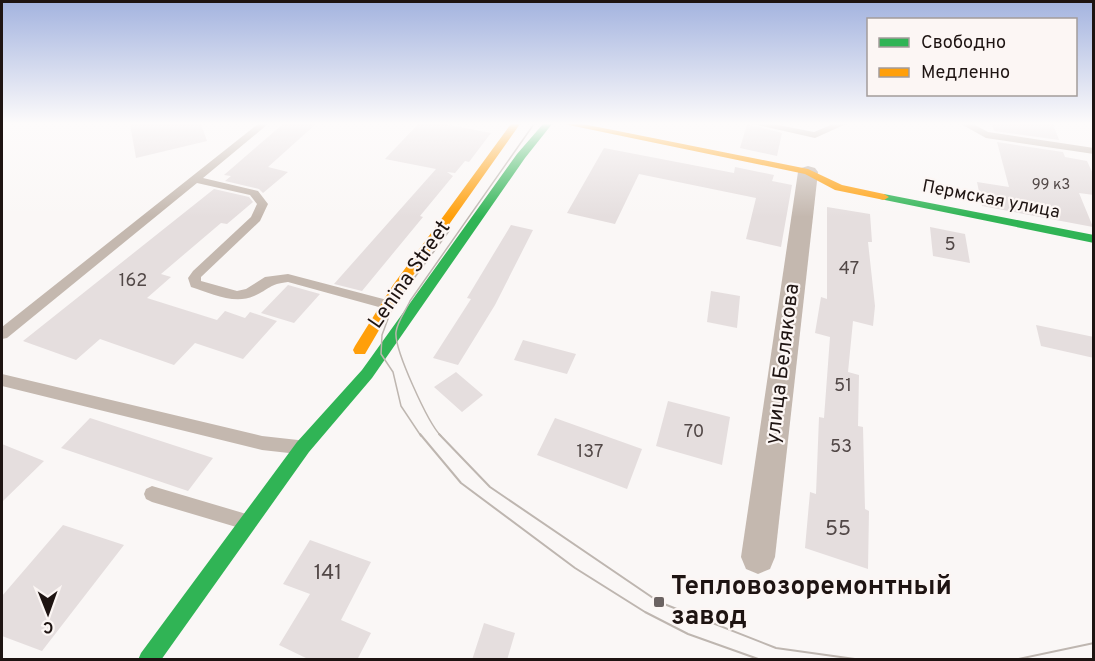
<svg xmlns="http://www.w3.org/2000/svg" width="1095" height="661" font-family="Overpass,sans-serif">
	<rect width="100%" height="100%" fill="#faf7f6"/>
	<!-- building -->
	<path fill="#e5dede" d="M130,124H201L207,141L136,158Z
		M283,124H316L268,167L288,172L263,193L259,189L225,181L231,176L224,175Z
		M418,124H444L491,133L469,162L465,161L455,173L447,172L453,176L420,216L423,217L362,291L334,284L436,169L385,159Z
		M747,124L782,133L777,156L740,148Z
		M992,124H1053L1059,140L994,131Z
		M997,142L1063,152L1065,157L1087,161L1094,176V195L1079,193L1093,227L982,206L977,182L1009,187Z
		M604,148L734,173L735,167L774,175L772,181L792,185L781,247L746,239L756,198L639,174L615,224L567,213Z
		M214,189L249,197L253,202L227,224L221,223L161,274L171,277L147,298L217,320L225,311L245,318L250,312L277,321L243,359L195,343L174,365L100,339L76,360L23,341Z
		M827,207L870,214L872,242H868L875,306L873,326L853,321L848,372L859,375L858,426L863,427L865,509L869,511L868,569L805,548L810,492L816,494L819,417L824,418L830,337L815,333L821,297L827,299Z
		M511,225L533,230L495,305L458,365L433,358L471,299L467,298Z
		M930,227L965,234L970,263L933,256Z
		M288,285L320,294L294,323L261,313Z
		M711,291L740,296L737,328L707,322Z
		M1036,325L1094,337V358L1041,346Z
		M523,340L576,354L567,374L514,360Z
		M456,372L483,395L462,412L434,387Z
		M668,401L730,417L722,465L656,446Z
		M90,418L213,458L188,491L61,448Z
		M555,418L642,449L627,489L537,455Z
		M2,444L44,461L2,502Z
		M63,525L124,545L42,651L2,636V596Z
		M310,540L371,562L341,620L371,633L357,660H310L279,645L310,594L283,584Z
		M484,623L515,633L507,660H472Z"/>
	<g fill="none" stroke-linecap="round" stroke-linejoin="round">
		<!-- lane -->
		<path fill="#c4b8af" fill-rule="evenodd" d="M258,124H268L203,178L258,191L268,204L260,221L201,277V281L237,291L246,289L265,277L288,274L391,301L392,304L391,307L386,309L288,282C269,284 270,289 254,296C234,305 210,293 191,287L188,278L193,271L251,217L257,204L250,195L197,183L7,338L2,339V327Z
			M753,124H773L814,132L833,124H846L815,138Z
			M961,124H973L988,132L1094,148V154L986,138Z
			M2,374L262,436L298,440L304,442L306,447L304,452L298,454L262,450L2,386Z
			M152,486L243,513L249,515L252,521L249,527L243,529L152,502L146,499L144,494L146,489Z"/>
		<!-- street -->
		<path fill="#c4b8af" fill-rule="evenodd" d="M808,166L815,168L818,172L775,557L770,569L758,574L746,569L741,557L798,172L801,168Z"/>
		<!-- fast -->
		<path fill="#30b455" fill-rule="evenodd" d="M543,124H552L525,158L372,378L309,452L161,660H138L141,653L297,442L362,370L517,154Z
			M884,194L1094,235V243L880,199V195Z"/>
		<!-- slow -->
		<path fill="#ff9f0a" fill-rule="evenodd" d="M511,124H520L402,291L365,354H355L353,350L355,346L393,285Z
			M564,124H583L808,169L842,185L884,194L889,197L884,200L835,190L805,174Z"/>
		<!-- tram-far1 -->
		<path stroke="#beb6b0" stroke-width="1.5" d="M421,436L401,406L393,372L381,354L382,335L392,308L449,231
			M441,436C428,423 394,349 396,332C397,322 406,310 410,301L534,124"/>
		<!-- tram -->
		<path stroke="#beb6b0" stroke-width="2" d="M420,434L461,483L575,568L645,612L688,634L761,660
			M439,434L490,487L659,602L776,648L862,660
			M1014,660L1094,643"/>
	</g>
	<!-- sky -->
	<linearGradient id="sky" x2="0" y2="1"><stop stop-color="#a3b3df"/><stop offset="0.57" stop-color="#fdfbfb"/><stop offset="1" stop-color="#fdfbfb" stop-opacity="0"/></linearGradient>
	<rect width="1095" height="217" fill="url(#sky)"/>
	<!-- markers -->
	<rect fill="#6b6362" stroke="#fcf6f4" stroke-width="2" x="653" y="596" width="12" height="12" rx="3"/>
	<g text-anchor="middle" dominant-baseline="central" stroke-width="4.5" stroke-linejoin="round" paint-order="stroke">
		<!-- far-number labels -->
		<g font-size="15" fill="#524847">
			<text x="1051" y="185">99 к3</text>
		</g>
		<!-- far-street labels -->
		<g font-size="18" fill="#1e1412" stroke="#fcf6f4">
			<text transform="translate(991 200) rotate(11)">Пермская улица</text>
		</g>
		<!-- number labels -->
		<g font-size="18" fill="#524847">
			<text x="950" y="245">5</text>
			<text x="849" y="269">47</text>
			<text x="133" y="281">162</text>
			<text x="843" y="386">51</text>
			<text x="694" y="432">70</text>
			<text x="841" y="447">53</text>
			<text x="590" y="452">137</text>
		</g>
		<!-- street labels -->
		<g font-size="21" fill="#1e1412" stroke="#fcf6f4">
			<text transform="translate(410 275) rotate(-55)">Lenina Street</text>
			<text transform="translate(783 364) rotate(-83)">улица Белякова</text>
		</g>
		<!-- near-number labels -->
		<g font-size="21" fill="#524847">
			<text x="838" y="529">55</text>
			<text x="328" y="573">141</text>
		</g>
		<!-- near-poi labels -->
		<g font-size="26" font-weight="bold" fill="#1e1412" stroke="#fcf6f4" text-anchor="start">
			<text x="671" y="587">Тепловозоремонтный<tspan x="671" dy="30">завод</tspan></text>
		</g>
	</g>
	<!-- border -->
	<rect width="1095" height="661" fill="none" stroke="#1e1412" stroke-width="6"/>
	<!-- legend -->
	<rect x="867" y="18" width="210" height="78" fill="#fcf6f4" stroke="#a39c9a" stroke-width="1.5"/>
	<rect x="879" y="38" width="30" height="9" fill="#30b455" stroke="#a39c9a" stroke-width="1.5"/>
	<text x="921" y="48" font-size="18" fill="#1e1412">Свободно</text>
	<rect x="879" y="68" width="30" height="9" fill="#ff9f0a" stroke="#a39c9a" stroke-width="1.5"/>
	<text x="921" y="78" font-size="18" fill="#1e1412">Медленно</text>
	<!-- north arrow -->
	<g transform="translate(48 613) rotate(179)" stroke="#fcf6f4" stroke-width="4.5" paint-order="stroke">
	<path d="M0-4.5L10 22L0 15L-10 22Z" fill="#1e1412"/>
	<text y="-9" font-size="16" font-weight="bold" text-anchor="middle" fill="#1e1412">С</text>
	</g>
</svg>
